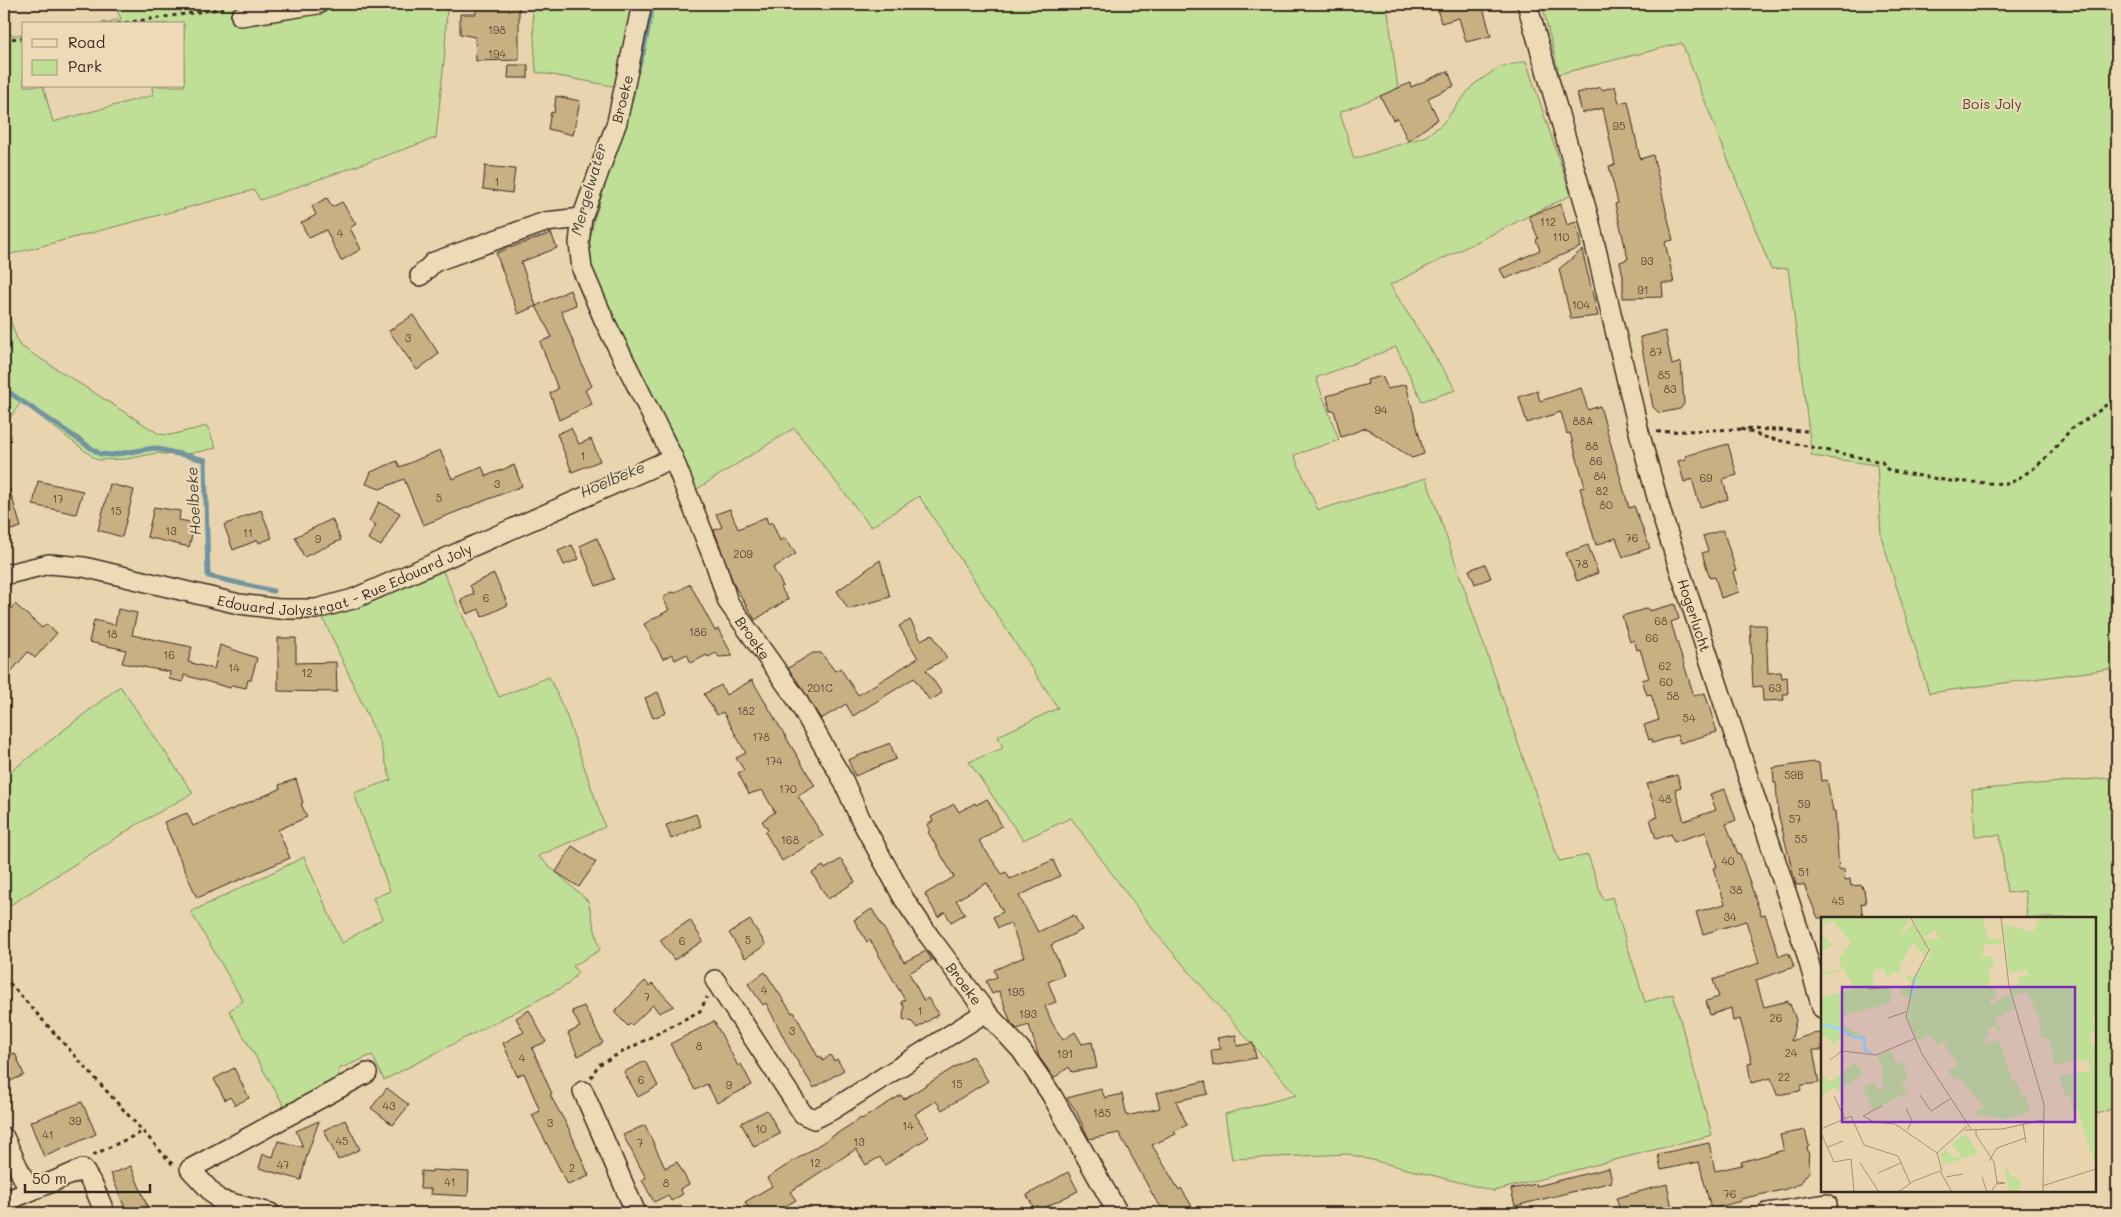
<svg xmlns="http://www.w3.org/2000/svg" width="2121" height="1217" font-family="Mali,sans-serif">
	<rect width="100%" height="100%" fill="#e8d5af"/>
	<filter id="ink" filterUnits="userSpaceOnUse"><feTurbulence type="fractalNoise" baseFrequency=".02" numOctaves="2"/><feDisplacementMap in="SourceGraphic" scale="10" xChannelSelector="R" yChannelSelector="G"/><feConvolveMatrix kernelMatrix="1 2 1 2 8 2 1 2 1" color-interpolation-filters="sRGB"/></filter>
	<g filter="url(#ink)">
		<!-- green -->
		<path fill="#bfde96" stroke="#7d845a" d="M115,4H235L238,20L369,4H447L445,51L436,138L260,200L254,190L4,256V35H24V86H43L53,122L153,95L152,86H184V24H98L121,19Z
			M532,4H1387L1398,89L1340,112L1354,159L1426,136L1442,124L1473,85L1498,68L1526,61L1571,195L1390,285L1456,390L1422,401L1396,347L1316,378L1339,440L1294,455L1318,510L1426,478L1559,861L1588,855L1603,900L1612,897L1645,1002L1673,994L1712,1135L1494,1191L1348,1154L1232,1159L1225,1114L1296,1095L1155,932L1071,818L1023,840L969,762L1003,748L998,736L1058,708L919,496L871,527L794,428L694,491L592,273L588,248L594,220L635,90L536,72Z
			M1542,4H2117V668L1929,693L1881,536L1877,465L1812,456L1788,268L1771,269L1682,43L1559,74Z
			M4,302L19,345L159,434L170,435L207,426L216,448L179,456L157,453L127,459L97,460L21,402L4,426Z
			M442,569L499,697L549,677L566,714L605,827L538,856L588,901L600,950L573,966L578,973L567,985L384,1080L372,1055L339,1069L338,1085L286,1109L229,1011L243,1001L191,912L304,857L342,943L382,919L373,898L390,891L354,793L391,780L380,743L323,618Z
			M120,686L193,793L138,824L4,909V777Z
			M2117,777V1107L2097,1114L2095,1105V918H2027L2025,891L2007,893L2000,835L1975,836L1972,790Z"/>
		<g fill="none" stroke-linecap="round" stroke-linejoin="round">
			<!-- stream -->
			<path stroke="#7194a0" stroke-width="5" d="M636,74L643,53L653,4
				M4,389L100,454L111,455L154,448L205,460L208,576L273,591"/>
		</g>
		<!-- building -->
		<path fill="#c9b083" stroke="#3b2a1e" d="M476,4H519V60L476,61L475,37L460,34V14H476Z
			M1436,4H1482L1491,36L1466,42L1459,18L1441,23Z
			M509,65H528V78H508Z
			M1448,71L1454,86L1428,98L1438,119L1408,141L1397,118L1393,120L1380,96L1410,83L1411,87Z
			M1615,86L1619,103L1628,101L1640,159L1653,155L1673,240L1665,242L1674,283H1662L1663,297L1623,298V276L1620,262L1628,259L1615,204L1618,203L1609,166L1615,165L1603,108L1582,113L1577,93L1601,87L1602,90Z
			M556,96L580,101L573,135L548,129L551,112L554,113Z
			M485,166L515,169L512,193L483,189Z
			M327,198L332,207L342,202L356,224L350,228L361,249L341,261L326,230L309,238L301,223L316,215L312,206Z
			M1561,204L1567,225L1576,222L1581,247L1505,279L1500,269L1540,250L1536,240L1538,238L1529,216Z
			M551,233L557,248L521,262L536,306L518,314L496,253Z
			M1582,250L1598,316L1571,319L1559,269Z
			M570,290L576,305L561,311L583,367L592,386L585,390L592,404L559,420L550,393L558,389L540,342L552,337L536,306Z
			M413,315L439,354L417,370L389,331Z
			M1665,331L1672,365L1681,362L1684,404L1680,409L1659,413L1653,407L1640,337Z
			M1382,376L1388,389L1406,384L1424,454L1412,458L1366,428L1341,437L1334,410L1330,411L1327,396L1368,384L1367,380Z
			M1581,388L1588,410L1600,406L1629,508L1634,506L1650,548L1623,557L1616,538L1596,545L1580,488L1585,487L1570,433L1567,434L1561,412L1527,423L1519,397L1537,391L1540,401Z
			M571,428L579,444L591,439L600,461L572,472L557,434Z
			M1728,444L1737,475L1723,479L1728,499L1700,507L1692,479L1684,482L1678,461L1686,459L1685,456Z
			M440,450L452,479L482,467L486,476L514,465L522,486L423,525L404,479L380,489L366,484L371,472L397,461L400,467Z
			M4,481H7L21,527L4,532Z
			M38,481L83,491L76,514L33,505Z
			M110,484L134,490L122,537L98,530Z
			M379,502L400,513L381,546L368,539L376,525L369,521Z
			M154,507L180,511L179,520L195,523L189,547L147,537Z
			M730,509L738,529L766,517L768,524L772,522L780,541L785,538L796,554L773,568L783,586L780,587L788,599L755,620L734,585L714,530L722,527L716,514Z
			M261,510L272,538L259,543L258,540L233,550L224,525Z
			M332,519L341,540L304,557L295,537Z
			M1723,530L1736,571L1733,572L1739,592L1721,598L1715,577L1710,578L1702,553L1708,551L1703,536Z
			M597,538L614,579L596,586L580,546Z
			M572,545L579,559L564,565L558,551Z
			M1588,545L1598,573L1577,581L1566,553Z
			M880,560L890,597L848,609L837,591Z
			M1485,564L1491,578L1475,584L1469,570Z
			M494,574L508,605L482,617L479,609L467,614L461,600L474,594L470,585Z
			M690,584L715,631L718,629L733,656L719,657L716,653L708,657L707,655L691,663L687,654L675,660L672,654L663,659L644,624L669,610L663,598L671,592L675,593Z
			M15,604L42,628L46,624L57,633L35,658L28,652L4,680V617Z
			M1675,604L1679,619L1671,622L1680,652L1694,696L1705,693L1717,732L1680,743L1677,735L1653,743L1652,739L1649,740L1644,725L1659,720L1651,694L1647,695L1642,680L1649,678L1640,649L1637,650L1634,640L1630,642L1622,616L1648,608L1649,611Z
			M118,609L137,613L132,635L192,647L188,662L214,669L220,645L257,658L251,680H248L246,688L232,685L230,688L184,675L183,682L169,679L170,672L122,663L126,650L89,642L94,620L115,625Z
			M910,620L921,640L932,634L947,658L926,670L942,693L930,701L914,678L853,716L846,704L821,719L788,668L813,653H821L835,671L840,668L858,695L918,658L899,626Z
			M1750,625H1766L1768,673L1781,672L1782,678L1787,677L1788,694H1783L1784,700L1763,701L1762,686L1753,687Z
			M278,638H296V663L336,662L337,692L278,691Z
			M752,680L815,786L798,796L823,836L782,861L765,832L768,830L762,821L775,812L762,790L749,794L738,773L744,770L736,758L746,753L723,712L717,715L704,694L721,685L726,695Z
			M658,692L666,713L653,718L645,698Z
			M890,743L896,759L855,776L848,760Z
			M1814,762L1819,763L1821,781L1827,780L1833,811H1835L1839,870L1844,869L1845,880L1850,879L1851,886L1862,885L1863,890H1864L1866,903L1861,904L1863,918H1818L1804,885H1796L1778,813L1776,783H1774L1773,768Z
			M1677,775L1681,787L1675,789L1684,821L1716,810L1710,794L1725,789L1736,820L1726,824L1738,854H1740L1761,915L1765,914L1779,956L1789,953L1794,967L1756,980L1764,1007L1788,1001V1005L1790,1004L1796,1020L1791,1041L1812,1034L1821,1033L1822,1050H1813L1819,1083L1802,1085L1800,1091L1777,1095L1771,1078L1751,1083L1748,1064L1752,1063L1740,1019L1733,1021L1731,1008L1710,1015L1706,1001L1719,997L1713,980L1759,963L1746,921L1703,934L1696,912L1725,904L1713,868L1717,867L1706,832L1674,842L1671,834L1656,839L1650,819L1658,817L1647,784Z
			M296,779L303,803L301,804L307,817L278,830L290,858L197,898L164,822L187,813L193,826L280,789L279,785Z
			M987,799L1002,826L979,841L1002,874L1006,872L1010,879L1053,860L1060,876L1019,896L1038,932L1074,915L1082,930L1051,945L1064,975L1048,982L1056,1002L1045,1006L1052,1023L1063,1040L1075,1032L1082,1044L1092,1042L1097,1068L1072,1072L1069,1067L1054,1078L1039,1057L1029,1025L1017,1029L1011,1023L999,991L992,994L986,981L997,977L994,970L1024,957L1010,923L998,928L993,917L1003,912L987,883L956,900L965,914L951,922L945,912L938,917L925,894L954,877L928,832L930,830L927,825L933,821L931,817L954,804L959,812L975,803L976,805Z
			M696,814L701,826L671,839L666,825Z
			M572,846L596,862L579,887L556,872Z
			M841,859L855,882L828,899L812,873L823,866L825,869Z
			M872,909L904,962L926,951L932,960L909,973L924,1001L928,998L939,1014L917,1028L912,1022L903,1019L904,1007L901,1002L905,1000L870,940L867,942L854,920Z
			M690,920L703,941L674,960L660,940Z
			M750,920L766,945L745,958L729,933Z
			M765,972L792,1013L794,1012L818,1057L820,1056L823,1061L830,1055L834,1061L837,1059L844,1070L814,1088L789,1048L766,1003L763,1005L748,984Z
			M645,981L649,986L652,983L674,1006L659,1013L653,1005L632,1025L630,1023L628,1026L614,1012Z
			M584,1006L603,1043L578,1056L568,1033L580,1027L572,1011Z
			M529,1010L546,1042L532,1048L552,1094L550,1095L569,1129L589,1176L568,1185L532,1115L540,1111L524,1073L517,1076L503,1043L524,1032L516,1018Z
			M714,1021L738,1066L741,1064L752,1085L717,1103L707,1084L695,1090L670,1044Z
			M1236,1035L1237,1046L1253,1043L1256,1058L1213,1066L1211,1050L1221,1049L1217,1038Z
			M15,1053L24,1075L4,1084V1058Z
			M972,1056L988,1081L942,1110L936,1101L915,1114L929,1137L885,1165L880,1157L866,1165L856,1149L790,1192L796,1200L774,1213H752L745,1202L772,1186L767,1178L861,1118L862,1119L901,1095L904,1099Z
			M645,1061L658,1086L638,1097L624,1072Z
			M234,1068L249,1098L235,1105L230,1097L225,1100L214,1079Z
			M1205,1081L1208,1094L1176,1101L1187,1125L1174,1131L1176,1134L1152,1145L1179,1190L1181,1188L1196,1213H1166L1155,1199L1119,1133L1089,1139L1076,1111L1067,1098L1101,1089L1105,1098L1122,1094L1127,1116L1160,1108L1156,1093Z
			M387,1088L409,1105L393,1125L371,1108Z
			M82,1102L96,1134L44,1157L30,1122Z
			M767,1110L780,1134L754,1147L741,1123Z
			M345,1120L360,1149L338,1160L324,1130Z
			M319,1121L306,1158L301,1180L259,1168L263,1154L273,1157L278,1141L303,1147L296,1131Z
			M645,1125L665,1168L677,1162L689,1184L680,1189L683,1194L671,1201L668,1195L654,1202L642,1180L646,1178L623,1135Z
			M1805,1130L1809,1146L1807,1147L1809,1157L1808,1158L1810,1170L1800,1184L1783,1190L1740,1199L1741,1201L1711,1209L1699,1162L1661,1170L1658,1154L1709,1143L1715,1171L1742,1165L1741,1162L1784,1150L1780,1135Z
			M131,1166L150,1213H127L111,1174Z
			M1609,1168L1612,1182L1515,1206L1511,1189L1536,1184L1537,1186Z
			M432,1170L469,1172L468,1196L430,1194L431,1189H420L421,1171L432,1172Z
			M1068,1172L1078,1191L1036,1212L1027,1195Z
			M1667,1184L1673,1213H1621L1616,1198Z"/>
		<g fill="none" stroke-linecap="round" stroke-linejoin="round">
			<!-- minor casing -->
			<g stroke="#3b2a1e" stroke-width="22">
				<g id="minor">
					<path id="s1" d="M642,4L617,122L582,218L579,243L582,269L605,322L673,458L716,565L728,602L796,698L843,780L860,818L904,899L929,936L986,1012L1021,1050L1051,1094L1118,1213"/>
					<path id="s2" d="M1527,4L1588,215L1639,432L1663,519L1805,949L1822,1008"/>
					<path d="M241,16L318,4"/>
					<path d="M420,276L434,262L545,222L582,218"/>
					<path id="s3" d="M4,575L49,564L84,567L239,604L279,609H316L353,599L673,458"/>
					<path d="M715,980L803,1114L814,1119L832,1110L986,1012"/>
					<path d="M583,1091L636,1213"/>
					<path d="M4,1137L29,1191"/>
					<path d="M4,1202L83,1169L94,1187L105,1213"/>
					<path d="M270,1213L219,1200L190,1169L367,1073"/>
					<path d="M1767,1213L1827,1204"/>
				</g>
			</g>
			<!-- path -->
			<path stroke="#3b2a1e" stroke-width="3" stroke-dasharray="4 4" stroke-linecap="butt" d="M117,24L226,8
				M4,39L24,38
				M1741,429L1768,438L1882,462L1887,469L1892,471L1950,481L2009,484L2033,469L2048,456L2071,429L2095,414L2117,396
				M1747,429L1807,431
				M1657,432L1741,429
				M4,977L174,1166
				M591,1078L598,1065L700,1011L707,997
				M93,1155L142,1132"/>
			<!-- minor -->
			<use href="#minor" stroke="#eddbb8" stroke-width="19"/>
		</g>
	</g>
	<g text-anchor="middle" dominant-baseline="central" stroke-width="4" stroke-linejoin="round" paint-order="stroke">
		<!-- number labels -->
		<g font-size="11" fill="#5e4c37">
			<text x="497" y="29">198</text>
			<text x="497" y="53">194</text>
			<text x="1619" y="125">95</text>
			<text x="497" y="181">1</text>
			<text x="1548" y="221">112</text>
			<text x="340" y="232">4</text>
			<text x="1561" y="236">110</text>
			<text x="1647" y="260">93</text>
			<text x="1643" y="289">91</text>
			<text x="1581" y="304">104</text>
			<text x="408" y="337">3</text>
			<text x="1656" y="351">87</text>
			<text x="1664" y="374">85</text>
			<text x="1670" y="388">83</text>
			<text x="1381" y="409">94</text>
			<text x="1583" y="420">88A</text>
			<text x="1592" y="445">88</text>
			<text x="583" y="455">1</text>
			<text x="1596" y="460">86</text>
			<text x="1600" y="475">84</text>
			<text x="1706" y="477">69</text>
			<text x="497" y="483">3</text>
			<text x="1602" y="490">82</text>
			<text x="439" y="497">5</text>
			<text x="58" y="498">17</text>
			<text x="1606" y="504">80</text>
			<text x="116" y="510">15</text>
			<text x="171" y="530">13</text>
			<text x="248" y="532">11</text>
			<text x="1632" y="537">76</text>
			<text x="318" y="538">9</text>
			<text x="743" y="553">209</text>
			<text x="1582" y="563">78</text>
			<text x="486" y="597">6</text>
			<text x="1661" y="620">68</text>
			<text x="698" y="631">186</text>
			<text x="112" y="633">18</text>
			<text x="1652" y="637">66</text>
			<text x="169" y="654">16</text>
			<text x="1665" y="665">62</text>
			<text x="234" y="667">14</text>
			<text x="307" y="672">12</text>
			<text x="1666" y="681">60</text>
			<text x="820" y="687">201C</text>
			<text x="1775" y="687">63</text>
			<text x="1673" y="695">58</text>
			<text x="746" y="710">182</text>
			<text x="1689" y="717">54</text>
			<text x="761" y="736">178</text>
			<text x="774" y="760">174</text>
			<text x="1794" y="774">59B</text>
			<text x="788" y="788">170</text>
			<text x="1665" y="798">48</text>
			<text x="1804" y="803">59</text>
			<text x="1795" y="818">57</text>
			<text x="1801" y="838">55</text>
			<text x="790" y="839">168</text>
			<text x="1728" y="860">40</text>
			<text x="1804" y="871">51</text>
			<text x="1736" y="889">38</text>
			<text x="1838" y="900">45</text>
			<text x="1730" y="916">34</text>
			<text x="748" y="939">5</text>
			<text x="682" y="940">6</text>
			<text x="764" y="989">4</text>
			<text x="1016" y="991">195</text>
			<text x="647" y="996">7</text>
			<text x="920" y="1010">1</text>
			<text x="1028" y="1013">193</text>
			<text x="1776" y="1017">26</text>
			<text x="792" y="1030">3</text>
			<text x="699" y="1045">8</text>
			<text x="1791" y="1052">24</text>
			<text x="1065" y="1053">191</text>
			<text x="522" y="1057">4</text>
			<text x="1784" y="1076">22</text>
			<text x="641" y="1079">6</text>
			<text x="957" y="1083">15</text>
			<text x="729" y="1084">9</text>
			<text x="389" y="1105">43</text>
			<text x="1102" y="1112">185</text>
			<text x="75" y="1120">39</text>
			<text x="550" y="1122">3</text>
			<text x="908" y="1125">14</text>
			<text x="761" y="1128">10</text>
			<text x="48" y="1134">41</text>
			<text x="342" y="1140">45</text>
			<text x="859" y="1141">13</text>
			<text x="640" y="1142">7</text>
			<text x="815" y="1162">12</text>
			<text x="283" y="1164">47</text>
			<text x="572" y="1167">2</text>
			<text x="450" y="1181">41</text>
			<text x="666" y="1182">8</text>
			<text x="1730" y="1193">76</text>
		</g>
		<!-- street labels -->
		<g font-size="14" fill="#3b2a1e" stroke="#eddbb8">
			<text transform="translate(622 99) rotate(-76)">Broeke</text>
			<text stroke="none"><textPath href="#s3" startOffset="352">Edouard Jolystraat - Rue Edouard Joly</textPath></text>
			<text stroke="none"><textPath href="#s2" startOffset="634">Hogerlucht</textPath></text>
			<text stroke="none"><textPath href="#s1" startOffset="682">Broeke</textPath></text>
			<text stroke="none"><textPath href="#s1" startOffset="1088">Broeke</textPath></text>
		</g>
		<!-- park labels -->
		<g font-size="14" fill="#4f4530" stroke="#eddbb8">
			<text x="1992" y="103">Bois Joly</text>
		</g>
		<!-- water labels -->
		<g font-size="15" font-style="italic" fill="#48453f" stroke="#eddbb8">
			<text transform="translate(588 189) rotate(-74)">Mergelwater</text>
			<text transform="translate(612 479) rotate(-23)">Hoelbeke</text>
			<text transform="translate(193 501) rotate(-93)">Hoelbeke</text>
		</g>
	</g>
	<!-- overview -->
	<g transform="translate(1821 917)">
		<rect width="275" height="275" fill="#e8d5af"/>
		<path d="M0,0H86L88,5L77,19L92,7L106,31L105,41L92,26L78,48L79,57L72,55L66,61L64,53L54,52L51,58L54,70L47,72L70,70L69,86L20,99L23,109L44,120L31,121L23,115L14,127L0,118V80L34,72L23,53L3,58L2,50L5,55L21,52L18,42L30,25L14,6L10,4L0,9ZM91,0H162L166,21L180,22L181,27H164L161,39H172V48L168,51L170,66H166L167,70L173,69L175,80L168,83L170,88L189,77L194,92L174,102L181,113L177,115L174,109L166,112L168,119L163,121L166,127L178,123L192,165H196L202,181L205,180L209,195L185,202L156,198V193L163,191L139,161L133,163L127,154L137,148L122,125L117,129L108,118L97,124L86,101L90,81L80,78L79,69H89L90,65L84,62L87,58L93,61L109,38L108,30L102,22H118L114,13L102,21ZM218,0H275V100L271,104L275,112L267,119L275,131V250L256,192L252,193L249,178L245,179L238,158L270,154L268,143L233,147L228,122L220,121L218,100L206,75L192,79L190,70L198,68L197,60L208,58L206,53L188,56L182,7L212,15ZM0,16L11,27L2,34L0,45ZM69,133L76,147L81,145L83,149L87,162L80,165L87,175L52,193L42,171L54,165L58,174L63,172L60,158L64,156L56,139ZM34,146L42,158L16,174L13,170L0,179V157L9,165ZM145,217L157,236L123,248L120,237L125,232L133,241L140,239L130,227ZM187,252L189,258L199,264L198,275H188L184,253Z" fill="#bfde96"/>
		<path fill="none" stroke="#95dbf7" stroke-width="2.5" d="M91,78L95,60M0,107L21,113L32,120L43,121L44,134L51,136"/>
		<path fill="none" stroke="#a39175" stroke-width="1" d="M89,0L108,33L93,62L85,100L101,137L150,212M180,0L188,69L223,187L222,275M47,72L92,69M67,101L85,95M9,143L21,134L55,138L95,121M99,178L110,194L129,182M13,179L24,202M61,189L42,199L53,205L74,207L116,236M85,191L91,204L86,213M202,207L205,226M0,212L30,199L43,228L77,239L89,266M144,213L181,212L222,203M155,213V218L173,245L176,266L170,275M0,216L13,245L30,242L33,275M7,230L22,224M116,236L146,209M116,236L121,254M168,244L176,231L204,221M39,246L58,275M57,256L80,246M125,260L142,257M161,260L166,275M176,267L184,266L176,265M221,269L275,252M77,275L93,264L119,254L131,275"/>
		<path fill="#7b2cbf" fill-opacity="0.15" stroke="#7b2cbf" stroke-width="2.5" d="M21,70H254V205H21Z"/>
		<rect width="275" height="275" fill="none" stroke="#3b2a1e" stroke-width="2.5"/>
	</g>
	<!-- margin -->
	<rect width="2121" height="1217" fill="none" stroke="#eddbb8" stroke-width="20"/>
	<rect x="10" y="10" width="2101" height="1197" fill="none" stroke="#3b2a1e" stroke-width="2" filter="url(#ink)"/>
	<!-- legend -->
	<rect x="22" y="22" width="162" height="65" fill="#eddbb8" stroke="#a6947a"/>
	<rect x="32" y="39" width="25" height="8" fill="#eddbb8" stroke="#a6947a"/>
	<text x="68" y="48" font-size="15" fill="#3b2a1e">Road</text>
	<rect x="32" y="60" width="25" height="15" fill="#bfde96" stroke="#a6947a"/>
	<text x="68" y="72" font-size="15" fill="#3b2a1e">Park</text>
	<!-- scale -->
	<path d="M25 1184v8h125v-8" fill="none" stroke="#3b2a1e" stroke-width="2.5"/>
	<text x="32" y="1184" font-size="15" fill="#3b2a1e" stroke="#eddbb8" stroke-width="4" paint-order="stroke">50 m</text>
</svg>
